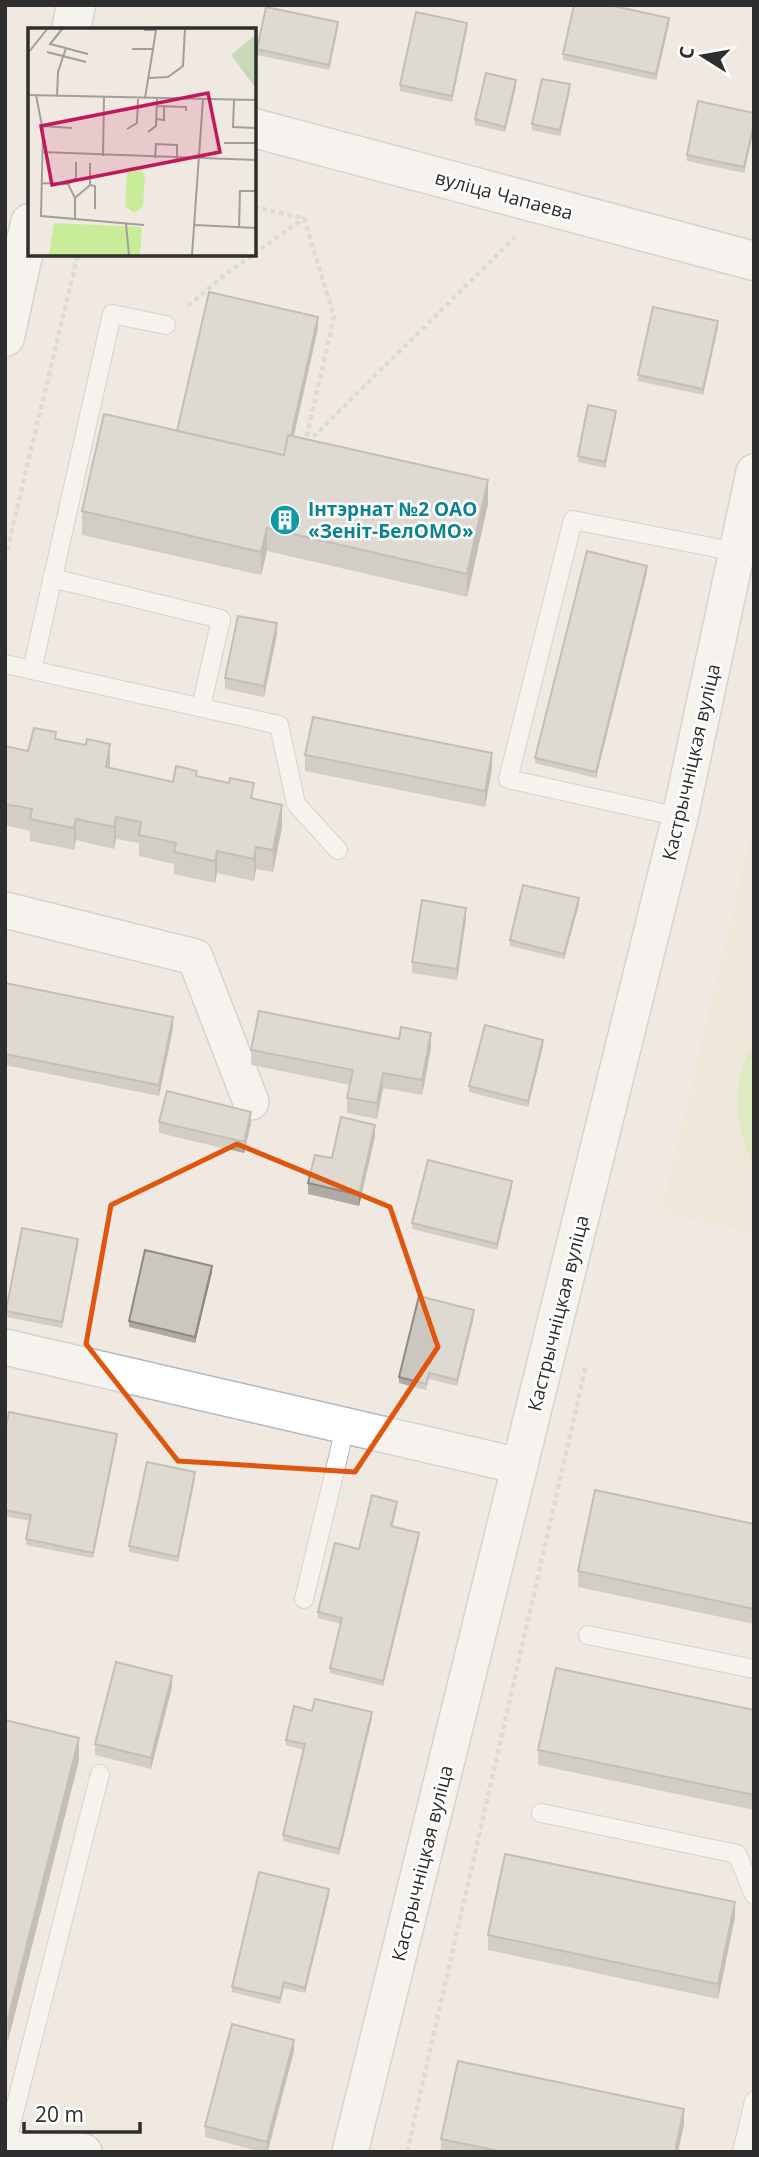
<svg xmlns="http://www.w3.org/2000/svg" width="759" height="2157" font-family="'Open Sans',sans-serif">
	<rect width="100%" height="100%" fill="#efe9e1"/>
	<!-- education -->
	<path fill="#f0e6d1" d="M754,821V1234L661,1212Z"/>
	<!-- pitch -->
	<path fill="#c9ec9a" d="M754,1044V1165C734,1130 730,1079 754,1044Z"/>
	<g fill="none" stroke-linecap="round" stroke-linejoin="round">
		<!-- lane casing -->
		<g stroke="#b4b7c1" stroke-width="20">
			<path id="lane" d="M52,578L221,619L201,707
				M5,664L279,725L296,804L338,850
				M32,670L112,314L166,325
				M680,817L508,779L573,520L737,552
				M304,1599L346,1424
				M588,1635L754,1669
				M541,1813L737,1854L754,1895
				M5,2148L100,1774
				M742,2152L754,2101"/>
		</g>
		<!-- street casing -->
		<g stroke="#b4b7c1" stroke-width="38">
			<path id="street" d="M5,910L195,957L251,1102
				M5,1347L520,1466
				M5,2151L69,2149L84,2152
				M350,2152L680,817L754,472"/>
		</g>
		<!-- secondary casing -->
		<g stroke="#b4b7c1" stroke-width="41">
			<path id="secondary" d="M71,30L76,5
				M254,128L754,261
				M5,337L30,223"/>
		</g>
		<!-- path -->
		<path stroke="#c9c9c9" stroke-width="4.5" stroke-dasharray="5 3.5" stroke-linecap="butt" d="M254,207L303,218
			M304,218L334,317L305,444
			M254,254L304,218
			M188,306L227,273L254,254
			M307,443L515,237
			M5,558L78,254
			M407,2152L586,1365"/>
		<!-- lane -->
		<use href="#lane" stroke="#fff" stroke-width="18"/>
		<!-- street -->
		<use href="#street" stroke="#fff" stroke-width="35"/>
		<!-- secondary -->
		<use href="#secondary" stroke="#fff" stroke-width="38"/>
	</g>
	<!-- wall -->
	<path fill="#afaba4" d="M669,24L656,80L563,60V54Z
		M338,28L329,70L257,55V49Z
		M467,29L452,102L400,91V85Z
		M516,86L505,132L475,125V119Z
		M570,90L560,136L532,130V124Z
		M754,113L744,173L687,161V155Z
		M718,327L703,395L638,381V375Z
		M318,328L294,436L488,504L467,597L267,551L261,575L82,535V511L177,431Z
		M616,416L605,468L578,462V456Z
		M647,572L596,778L535,763V758Z
		M277,634L264,697L225,689V678Z
		M56,739L110,765V768L173,782L197,777L254,799L282,827L273,872L256,869L254,881L217,873L215,883L174,874V864L139,856V843L116,839L114,849L76,840L74,850L30,841V831L5,825V746L28,751Z
		M305,755L492,768L485,807L305,771Z
		M579,904L564,959L510,946V940Z
		M466,919L457,980L412,973V962Z
		M5,983L173,1028L159,1096L5,1065Z
		M543,1046L528,1107L469,1092V1086Z
		M431,1048L422,1095L383,1088L377,1119L347,1113V1098L350,1085L251,1065V1050Z
		M159,1122L251,1123L244,1153L159,1133Z
		M375,1136L359,1206L308,1194V1183L332,1158Z
		M512,1187L497,1250L412,1229V1223Z
		M78,1245L62,1328L6,1317V1311Z
		M212,1272L195,1343L129,1327V1321Z
		M474,1316L457,1386L429,1379L426,1390L399,1383V1377Z
		M5,1432L117,1440L93,1558L26,1545V1539L30,1521L5,1516Z
		M195,1478L178,1562L129,1552V1546Z
		M397,1507L393,1526L419,1538L383,1686L330,1673V1668L341,1624L318,1618V1612L359,1549Z
		M754,1524V1624L578,1587V1571Z
		M172,1687L151,1769L95,1755V1744Z
		M754,1710V1810L538,1765V1750Z
		M312,1711L372,1718L339,1855L283,1841V1835L304,1750L286,1745V1740Z
		M5,1720L79,1760L8,2041L5,2040Z
		M329,1895L305,1993L284,1988L280,2004L232,1992V1987Z
		M735,1917L718,1999L488,1950V1935Z
		M294,2051L268,2152H262L205,2137V2126Z
		M684,2124L678,2152H441V2139Z"/>
	<!-- shaded-wall -->
	<path fill="#8e8b86" d="M669,18V24L656,80V74Z
		M338,22V28L329,70V65Z
		M467,23V29L452,102V96Z
		M516,80V86L505,132V127Z
		M570,84V90L560,136V130Z
		M754,123V129L744,173V167Z
		M318,317V328L284,478V467Z
		M718,321V327L703,395V389Z
		M616,411V416L605,468V462Z
		M488,480V504L467,597V574Z
		M267,528V551L261,575V552Z
		M647,566V572L596,778V772Z
		M277,623V634L264,697V686Z
		M110,744V765L106,789V767Z
		M492,753V768L485,807V791Z
		M282,805V827L273,872V850Z
		M116,817V839L114,849V827Z
		M76,819V840L74,850V828Z
		M256,847V869L254,881V859Z
		M217,851V873L215,883V861Z
		M579,898V904L564,959V954Z
		M466,908V919L457,980V969Z
		M173,1017V1028L159,1096V1085Z
		M431,1033V1048L422,1095V1080Z
		M543,1040V1046L528,1107V1101Z
		M383,1073V1088L377,1119V1103Z
		M251,1112V1123L244,1153V1142Z
		M375,1125V1136L359,1206V1195Z
		M512,1181V1187L497,1250V1244Z
		M78,1239V1245L62,1328V1322Z
		M212,1266V1272L195,1343V1337Z
		M474,1310V1316L457,1386V1380Z
		M117,1434V1440L93,1558V1553Z
		M195,1472V1478L178,1562V1557Z
		M397,1502V1507L391,1531V1526Z
		M419,1533V1538L383,1686V1681Z
		M172,1676V1687L151,1769V1758Z
		M372,1712V1718L339,1855V1849Z
		M79,1738V1760L8,2041V2019Z
		M329,1889V1895L305,1993V1988Z
		M735,1902V1917L718,1999V1984Z
		M294,2040V2051L267,2152V2142Z
		M684,2109V2124L678,2152H675Z"/>
	<!-- building -->
	<path fill="#cbc7bf" stroke="#8e8b86" stroke-width="2" d="M574,5H609L669,18L656,74L563,54Z
		M266,7L338,22L329,65L257,49Z
		M416,12L467,23L452,96L400,85Z
		M486,73L516,80L505,127L475,119Z
		M542,79L570,84L560,130L532,124Z
		M698,101L754,113V123L744,167L687,155Z
		M209,292L318,317L291,436L288,435L284,455L177,431Z
		M653,307L718,321L703,389L638,375Z
		M588,405L616,411L605,462L578,456Z
		M104,414L284,455L288,435L488,480L467,574L267,528L261,552L82,511Z
		M587,551L647,566L596,772L535,758Z
		M238,616L277,623L264,686L225,678Z
		M313,717L492,753L485,791L305,755Z
		M34,728L56,732L55,739L86,745L87,739L110,744L106,767L173,782L176,766L197,771L196,776L229,783L230,778L254,783L251,798L282,805L273,850L256,847L254,859L217,851L215,861L174,852L176,843L139,835L141,822L116,817L114,827L76,819L74,828L30,819L32,809L5,804V746L28,751Z
		M523,885L579,898L564,954L510,940Z
		M422,900L466,908L457,969L412,962Z
		M5,983L173,1017L159,1085L5,1054Z
		M259,1011L399,1039L401,1027L431,1033L422,1080L383,1073L377,1103L347,1098L353,1070L251,1050Z
		M485,1025L543,1040L528,1101L469,1086Z
		M167,1091L251,1112L244,1142L159,1122Z
		M341,1117L375,1125L359,1195L308,1183L315,1155L332,1158Z
		M428,1160L512,1181L497,1244L412,1223Z
		M22,1228L78,1239L62,1322L6,1311Z
		M145,1250L212,1266L195,1337L129,1321Z
		M419,1296L474,1310L457,1380L429,1373L426,1384L399,1377Z
		M9,1412L117,1434L93,1553L26,1539L31,1515L5,1510V1432Z
		M147,1462L195,1472L178,1557L129,1546Z
		M595,1490L754,1524V1609L578,1571Z
		M372,1495L397,1502L391,1526L419,1533L383,1681L330,1668L342,1618L318,1612L335,1543L359,1549Z
		M116,1662L172,1676L151,1758L95,1744Z
		M556,1668L754,1710V1795L538,1750Z
		M315,1699L372,1712L339,1849L283,1835L305,1744L286,1740L294,1706L312,1711Z
		M5,1720L79,1738L8,2019L5,2018Z
		M505,1854L735,1902L718,1984L488,1935Z
		M259,1872L329,1889L305,1988L284,1982L280,1998L232,1987Z
		M232,2024L294,2040L267,2142L205,2126Z
		M458,2061L684,2109L675,2152H503L441,2139Z"/>
	<!-- marked area -->
	<path d="M0 0H759V2157H0ZM237,1144L390,1207L438,1347L355,1472L178,1461L86,1344L111,1205Z" fill="#efe9e1" fill-opacity=".55" fill-rule="evenodd"/>
	<path fill="none" stroke="#df570e" stroke-width="5" stroke-linejoin="round" d="M237,1144L390,1207L438,1347L355,1472L178,1461L86,1344L111,1205Z"/>
	<!-- icons -->
	<defs>
		<g id="building-disc" transform="scale(1.575)"><circle r="9.5" fill="#0f9aa8" stroke="#fff"/><path d="M-4-6H4V6H1V3H-1V6H-4ZM-2.5-4.3h1.7v1.8h-1.7ZM.8-4.3h1.7v1.8H.8ZM-2.5-1h1.7V.8h-1.7ZM.8-1h1.7V.8H.8Z" fill="#fff"/></g>
	</defs>
	<g fill-rule="evenodd">
		<use href="#building-disc" x="285" y="520"/>
	</g>
	<g text-anchor="middle" dominant-baseline="central" stroke-width="5" stroke-linejoin="round" paint-order="stroke">
		<!-- street labels -->
		<g font-size="19" fill="#2e2e2e" stroke="#fff">
			<text transform="translate(504 195) rotate(15)">вуліца Чапаева</text>
			<text transform="translate(691 762) rotate(-77)">Кастрычніцкая вуліца</text>
			<text transform="translate(558 1313) rotate(-76)">Кастрычніцкая вуліца</text>
			<text transform="translate(422 1863) rotate(-76)">Кастрычніцкая вуліца</text>
		</g>
		<!-- culture labels -->
		<g font-size="19" font-weight="bold" fill="#0d838f" stroke="#fff" text-anchor="start">
			<text x="308" y="509">Інтэрнат №2 ОАО<tspan x="308" dy="22">«Зеніт-БелОМО»</tspan></text>
		</g>
	</g>
	<!-- overview -->
	<g transform="translate(28 28)">
		<rect width="228" height="228" fill="#efe9e1"/>
		<path d="M227,7V59L203,27Z" fill="#c8d9b8"/>
		<path d="M110,139L117,148L115,178L106,185L97,178L99,145ZM26,195L114,199L112,227H21Z" fill="#c9ec9a"/>
		<path fill="none" stroke="#a29e99" stroke-width="2" d="M35,0L22,16L60,26M116,2H128L125,21M104,21H125L117,70M19,24L58,34M0,25L20,0M120,50L140,49L155,38L157,0M0,67L228,72M8,67L15,103L13,188L116,197M29,68L30,44L38,20M206,72L205,99L228,100M129,78L158,79V83M129,91L136,92V78M14,98L44,100M99,101L109,95L110,71M120,104L128,98L129,70M196,115H228M14,124L228,132M75,128L76,69M127,130L128,116L149,117V131M14,155L40,156L47,170V192M40,156L48,150V134M62,157L67,158V181M47,170L62,157V135M98,196L101,227M167,197L228,200M211,199L212,163H228M164,227L175,71"/>
		<path fill="#c2185b" fill-opacity="0.15" stroke="#c2185b" stroke-width="3.5" d="M180,65L192,124L24,157L13,98Z"/>
		<rect width="228" height="228" fill="none" stroke="#2e2e2e" stroke-width="3.5"/>
	</g>
	<!-- border -->
	<rect width="759" height="2157" fill="none" stroke="#2e2e2e" stroke-width="14"/>
	<!-- north arrow -->
	<g transform="translate(703 56) rotate(281)" stroke="#ffffff" stroke-width="5" paint-order="stroke">
	<path d="M0-5L12 26L0 18L-12 26Z" fill="#2e2e2e"/>
	<text y="-10" font-size="19" font-weight="bold" text-anchor="middle" fill="#2e2e2e">С</text>
	</g>
	<!-- scale -->
	<path d="M24 2122v10h116v-10" fill="none" stroke="#2e2e2e" stroke-width="3.5"/>
	<text x="35" y="2122" font-size="21" fill="#2e2e2e" stroke="#ffffff" stroke-width="5" paint-order="stroke">20 m</text>
</svg>
